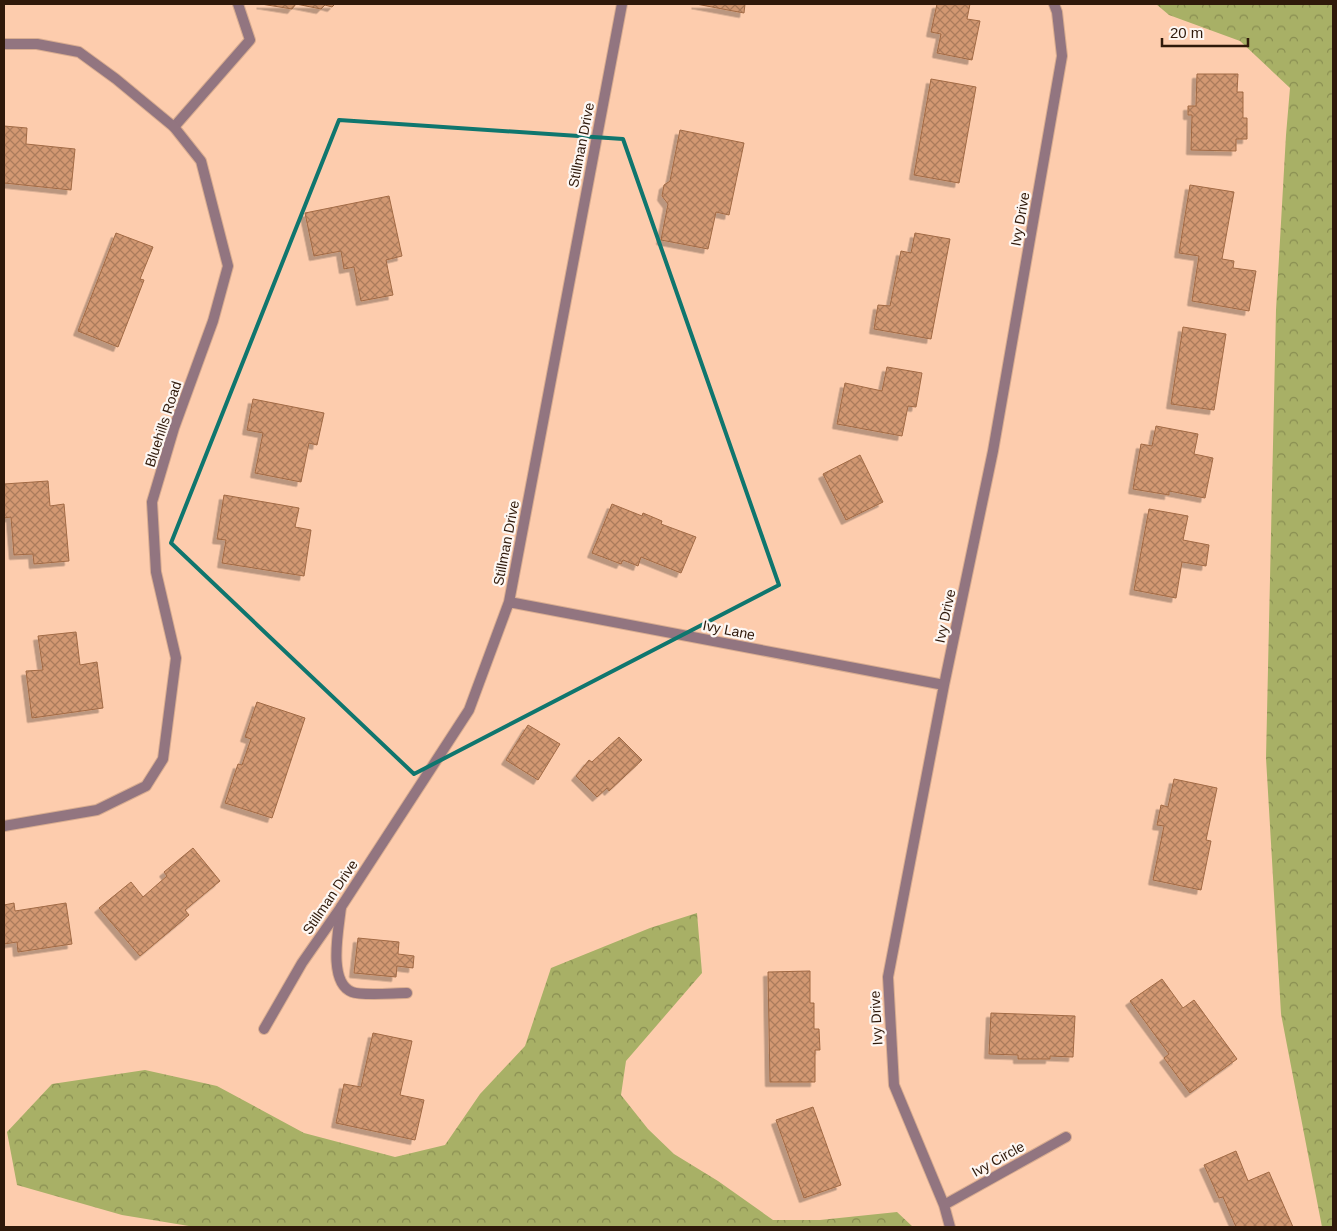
<svg xmlns="http://www.w3.org/2000/svg" width="1337" height="1231" font-family="Arial,sans-serif">
	<defs>
		<pattern id="forest-crowns" width="20" height="18" patternUnits="userSpaceOnUse" patternTransform="scale(1.25)"><rect width="20" height="18" fill="#a8b066"/><path d="M2 6a3 3 0 1 1 6 0M12 15a3 3 0 1 1 6 0" fill="none" stroke="#898e52"/></pattern>
		<pattern id="building-cross-hatch" width="8" height="8" patternUnits="userSpaceOnUse" patternTransform="scale(1.25)"><rect width="8" height="8" fill="#d29872"/><path d="M0 0l8 8M0 8l8-8" fill="none" stroke="#ab7b5c"/></pattern>
		<filter id="shadow"><feDropShadow dx="-4.5" dy="4.5" stdDeviation="0" flood-color="#0004"/></filter>
	</defs>
	<rect width="100%" height="100%" fill="#fdccad"/>
	<!-- forest -->
	<path fill="url(#forest-crowns)" d="M1156,4H1333V1227H1322L1281,1014L1266,758L1276,310L1286,135L1290,88L1240,41L1169,15Z
		M697,913L702,973L626,1061L621,1095L648,1129L674,1154L718,1181L773,1220H820L897,1212L913,1227H195L122,1215L17,1185L7,1132L52,1084L145,1070L217,1086L304,1133L395,1157L445,1145L480,1094L525,1046L551,968L650,928Z"/>
	<!-- building -->
	<path fill="url(#building-cross-hatch)" stroke="#a16a45" filter="url(#shadow)" d="M261,4H335L332,7L325,5L321,9L296,4L292,9Z
		M696,4H745L744,13Z
		M937,4H970L967,19L980,21L972,60L937,53L941,34L931,32Z
		M1197,74H1238L1237,92H1243V118H1247V139H1236V151L1191,150L1192,115H1188V106H1196Z
		M931,79L976,87L959,183L914,175Z
		M4,126L27,128L26,144L75,149L71,190L4,183Z
		M680,130L744,143L729,215L716,212L708,249L661,240L668,204L662,196L664,185L670,181Z
		M1190,185L1234,192L1222,259L1234,261L1233,268L1256,271L1249,311L1192,301L1199,256L1179,253Z
		M389,196L402,256L386,260L393,295L361,301L354,267L344,269L341,251L314,256L305,213Z
		M116,233L153,247L140,279L144,280L118,347L78,331Z
		M915,233L950,239L931,339L874,329L878,305L890,306L901,251L911,253Z
		M1183,327L1226,334L1214,410L1171,404Z
		M887,367L922,373L916,407L908,406L902,436L837,424L845,383L882,391Z
		M253,399L324,413L317,445L309,443L301,482L255,473L263,433L247,430Z
		M1156,426L1198,434L1194,454L1213,458L1205,498L1169,491V495L1133,489L1141,444L1152,446Z
		M860,455L883,502L846,520L823,474Z
		M48,481L50,506L64,504L69,561L34,564L33,554L14,555L11,517L4,518V484Z
		M224,495L299,508L295,527L311,530L304,576L222,563L226,540L217,539Z
		M612,504L642,516L643,513L662,521L661,524L696,537L681,573L641,557L638,566L623,560L621,564L592,553Z
		M1149,509L1188,516L1183,540L1209,545L1206,566L1182,562L1176,598L1134,590Z
		M76,632L80,665L97,662L103,708L32,718L26,671L43,670L38,636Z
		M257,702L305,718L272,818L225,803L238,764L242,765L251,739L245,737Z
		M528,725L560,744L538,780L506,760Z
		M619,737L642,760L609,791L607,788L597,797L576,776L589,760L592,762Z
		M1174,779L1217,788L1206,840L1211,841L1201,890L1153,880L1164,826L1157,825L1161,805L1168,807Z
		M193,848L220,881L185,910L189,915L140,956L99,908L131,882L143,897L167,876L164,872Z
		M14,903L15,911L66,903L72,944L18,952L17,942L4,944V905Z
		M358,938L399,942L398,954L414,956L413,968L397,966L396,977L354,973Z
		M810,971V1003H814V1029H819L820,1050H815V1082H770L768,972Z
		M1162,979L1183,1008L1194,1000L1237,1059L1190,1093L1164,1058L1169,1054L1130,1001Z
		M991,1013L1075,1016L1073,1057L1050,1056V1059H1018V1055L989,1054Z
		M373,1033L412,1041L400,1095L424,1100L415,1140L336,1123L344,1084L361,1087Z
		M813,1107L841,1185L804,1198L776,1120Z
		M1236,1151L1248,1181L1269,1172L1293,1227H1236L1223,1197L1219,1198L1204,1165Z"/>
	<g fill="none" stroke-linecap="round" stroke-linejoin="round">
		<!-- lane casing -->
		<g stroke="#d8ac90" stroke-width="12">
			<path id="lane" d="M174,127L250,40L238,4
				M341,907C339,928 327,982 352,992C362,996 394,993 407,993"/>
		</g>
		<!-- street casing -->
		<g stroke="#d8ac90" stroke-width="12">
			<path id="street" d="M4,44H37L79,52L116,79L174,127L201,161L228,266L213,321L174,428L152,502L156,572L176,658L163,759L146,786L97,810L4,826
				M509,602L944,685
				M264,1029L302,963L341,907L469,710L509,602L622,4
				M944,1205L1066,1137
				M950,1227L944,1205L894,1085L888,977L944,685L993,451L1062,56L1057,12L1054,4"/>
		</g>
		<!-- lane -->
		<use href="#lane" stroke="#927580" stroke-width="10"/>
		<!-- street -->
		<use href="#street" stroke="#927580" stroke-width="10"/>
	</g>
	<!-- marked area -->
	<path fill="none" stroke="#0f766e" stroke-width="4" stroke-linejoin="round" d="M339,120L623,139L779,585L414,774L171,543Z"/>
	<g text-anchor="middle" dominant-baseline="central" stroke-width="4.5" stroke-linejoin="round" paint-order="stroke">
		<!-- street labels -->
		<g font-size="14" fill="#2f190a" stroke="#fdf7f3">
			<text transform="translate(581 145) rotate(-79)">Stillman Drive</text>
			<text transform="translate(1020 219) rotate(-80)">Ivy Drive</text>
			<text transform="translate(163 424) rotate(-72)">Bluehills Road</text>
			<text transform="translate(506 543) rotate(-79)">Stillman Drive</text>
			<text transform="translate(945 616) rotate(-78)">Ivy Drive</text>
			<text transform="translate(729 630) rotate(11)">Ivy Lane</text>
			<text transform="translate(330 897) rotate(-56)">Stillman Drive</text>
			<text transform="translate(876 1018) rotate(-93)">Ivy Drive</text>
			<text transform="translate(998 1159) rotate(-29)">Ivy Circle</text>
		</g>
	</g>
	<!-- border -->
	<rect width="1337" height="1231" fill="none" stroke="#2f190a" stroke-width="10"/>
	<!-- scale -->
	<path d="M1162 38v8h86v-8" fill="none" stroke="#2f190a" stroke-width="2.5"/>
	<text x="1170" y="38" font-size="15" fill="#2f190a" stroke="#fdf7f3" stroke-width="4" paint-order="stroke">20 m</text>
</svg>
